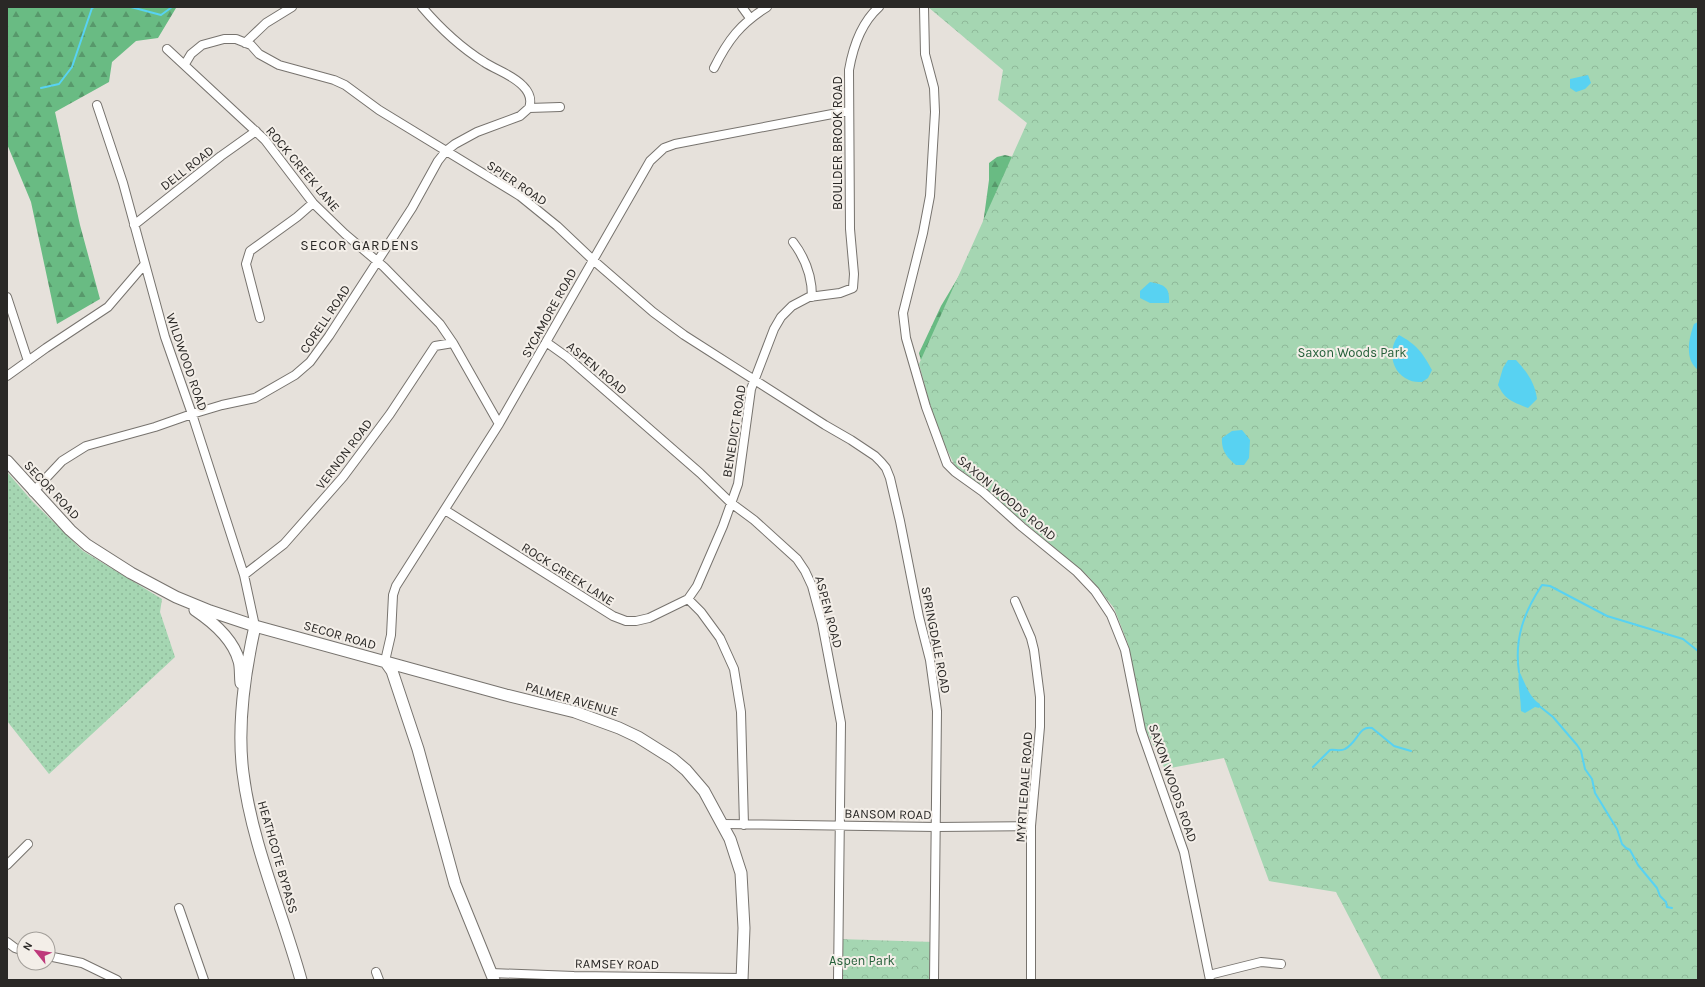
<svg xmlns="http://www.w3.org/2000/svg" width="1705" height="987" font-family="Karla,sans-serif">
	<defs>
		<pattern id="grass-dots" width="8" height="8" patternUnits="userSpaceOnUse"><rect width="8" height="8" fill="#a5d6b2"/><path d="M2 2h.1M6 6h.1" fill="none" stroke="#8eb899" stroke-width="1.8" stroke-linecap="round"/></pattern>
		<pattern id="forest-firs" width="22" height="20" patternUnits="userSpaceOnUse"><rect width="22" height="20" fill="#69bb83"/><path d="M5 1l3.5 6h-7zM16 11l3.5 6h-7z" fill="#57986b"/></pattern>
		<pattern id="park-crowns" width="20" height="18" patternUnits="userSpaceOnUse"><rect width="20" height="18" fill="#a5d6b2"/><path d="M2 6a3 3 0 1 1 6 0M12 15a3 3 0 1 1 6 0" fill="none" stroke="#8eb899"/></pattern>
	</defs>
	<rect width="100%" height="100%" fill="#e6e1db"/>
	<!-- grass -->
	<path fill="url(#grass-dots)" d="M7,472L33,502L83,551L162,599L160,612L175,657L49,774L7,721Z"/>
	<!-- forest -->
	<path fill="url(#forest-firs)" d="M7,7H180L176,8L158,38L136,41L112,62L109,82L55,112L80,225L100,299L57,324L31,202L7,144Z
		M1005,155L1013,157L935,414L919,353L941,306L981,239L989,180V163L997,157Z"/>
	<!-- park -->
	<path fill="url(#park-crowns)" d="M928,7H1698V980H1382L1336,892L1269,881L1224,758L1165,769L1145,728L1128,644L1114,608L1089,577L973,479L955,466L936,427L919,364L1027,123L998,100L1003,70Z
		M838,939L934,942L935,980H837Z"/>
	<!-- water -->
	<path fill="#58d2f2" d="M1588,75L1591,83L1585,89L1576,92L1570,88V79Z
		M1150,282C1165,285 1170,287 1169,303H1150L1140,298V291Z
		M1698,322V370C1684,359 1689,338 1694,324Z
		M1399,335C1416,344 1423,353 1432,370L1428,378L1422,382C1418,382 1413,382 1409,380C1391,373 1387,349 1399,335Z
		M1508,360H1516C1527,372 1535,383 1537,399L1528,408C1513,402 1505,400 1498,385L1503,368Z
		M1242,430L1250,440L1249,458L1244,465H1236C1227,458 1221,450 1222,438L1232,431Z
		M1519,671C1525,682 1528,696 1540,704L1539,708L1535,707L1525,713L1521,711C1521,697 1517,684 1519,671Z"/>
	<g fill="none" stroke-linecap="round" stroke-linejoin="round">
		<!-- stream -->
		<path stroke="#58d2f2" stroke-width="2" d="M131,7L161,15L172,7
			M41,88L59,84L72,67L92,8L94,7
			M1519,672C1514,639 1524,612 1542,585L1550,586L1607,616L1683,639L1698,651
			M1538,705L1553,717L1577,745L1581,751L1585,769L1592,779L1595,793L1617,829L1622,844L1626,848L1630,850L1638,865L1657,888L1660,896L1666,902L1667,907L1672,908
			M1313,767L1330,750C1335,749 1340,752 1345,749C1358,742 1359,725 1372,728L1394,746L1411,751"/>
		<!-- street casing -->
		<g stroke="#77736e" stroke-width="10">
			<path id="street" d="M422,7C440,28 460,47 484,62C496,70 513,75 523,86C529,92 532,100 529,108
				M742,7L750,18
				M924,7L925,54L934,88L935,112L930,196L923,233L903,313L906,338L926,407L947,464L955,472L983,492L1022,527L1077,572L1095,591L1111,615L1125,650L1141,730L1184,852L1210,980
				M245,43L266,23L292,7
				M167,49L265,140L313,203L345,234L384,267L440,324L453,343L499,424
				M185,64L191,54L202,45L224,39H236L251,45L259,54L279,65L334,80L345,85L379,110L520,196L557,226L593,260L653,312L684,335L825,425L851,440L875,456L881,462L886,468L890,478L900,521L919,617L930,660L937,711L934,980
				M714,68C728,40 740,24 767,7
				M97,105L123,183L165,337L192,414L244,575L255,626
				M134,225L221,156L256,131
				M793,242C806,259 812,276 812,297
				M7,297L28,361
				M260,318L246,264L250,251L297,217L313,203
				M546,342L567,357L700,473L731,503L754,520L797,559L805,571L812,586L822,623L841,723L838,980
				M7,376L46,348L108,307L144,265
				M33,492L62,461L86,446L155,427L192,414L222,405L255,398L295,375L310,362L329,336L412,208L438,161L446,151L455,144L477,132L520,116L529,108L560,107
				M445,510L613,616L626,621H636L649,618L688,599L697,586L723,526L738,484L751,389L774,329L781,317L792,306L809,297L840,293L853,288L854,274L850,229L849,70C853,47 861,23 879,7
				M244,575L284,544L343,477L390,414L435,346L453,343
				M688,599L701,612L720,638L734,669L741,712L744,825
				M1015,601L1031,638L1034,650L1040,697V727L1031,826V980
				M385,661L391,635L393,595L396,586L499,424L650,161L664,148L675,144L848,111
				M723,824L936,827L1031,826
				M7,865L28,844
				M179,908L204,980
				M7,942L15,948L24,951
				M48,956L82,963L117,980
				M376,972L379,980
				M491,973L574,976L742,978
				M1209,975L1261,962L1281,964"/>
		</g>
		<!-- secondary casing -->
		<g stroke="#77736e" stroke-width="13">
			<path id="secondary" d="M7,461L70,530L87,545L131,573L176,597L210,611L255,626L506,695L575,712L619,728L638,737L673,759L686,770L704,791L730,839L741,873L744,928L742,980
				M195,610C213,622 233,639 239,661C241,667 240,676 241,683
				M255,626C245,671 237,727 243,773C252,845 282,911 301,980
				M385,661L392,671L418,749L455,884L494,980"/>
		</g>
		<!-- street -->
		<use href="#street" stroke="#fff" stroke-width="8"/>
		<!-- secondary -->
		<use href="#secondary" stroke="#fff" stroke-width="11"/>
	</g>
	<g text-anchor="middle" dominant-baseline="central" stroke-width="4" stroke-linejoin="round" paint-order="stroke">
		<!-- street labels -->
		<g font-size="13" fill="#2a2826" stroke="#f3eee8">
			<text transform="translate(837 143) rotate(-90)">BOULDER BROOK ROAD</text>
			<text transform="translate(187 168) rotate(-38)">DELL ROAD</text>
			<text transform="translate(303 169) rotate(50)">ROCK CREEK LANE</text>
			<text transform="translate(517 183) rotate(34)">SPIER ROAD</text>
			<text transform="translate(549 313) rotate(-61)">SYCAMORE ROAD</text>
			<text transform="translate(325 319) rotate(-56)">CORELL ROAD</text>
			<text transform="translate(187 362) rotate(71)">WILDWOOD ROAD</text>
			<text transform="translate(597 368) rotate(40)">ASPEN ROAD</text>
			<text transform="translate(734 431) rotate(-81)">BENEDICT ROAD</text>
			<text transform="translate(344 454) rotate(-53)">VERNON ROAD</text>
			<text transform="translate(52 490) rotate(47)">SECOR ROAD</text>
			<text transform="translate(1007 498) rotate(40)">SAXON WOODS ROAD</text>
			<text transform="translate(568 574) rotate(32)">ROCK CREEK LANE</text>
			<text transform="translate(829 612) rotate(75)">ASPEN ROAD</text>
			<text transform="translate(340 635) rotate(16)">SECOR ROAD</text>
			<text transform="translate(936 640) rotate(79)">SPRINGDALE ROAD</text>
			<text transform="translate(572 699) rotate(16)">PALMER AVENUE</text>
			<text transform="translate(1173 783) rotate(71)">SAXON WOODS ROAD</text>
			<text transform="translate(1024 787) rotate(-86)">MYRTLEDALE ROAD</text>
			<text transform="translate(888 814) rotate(1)">BANSOM ROAD</text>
			<text transform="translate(278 857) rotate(74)">HEATHCOTE BYPASS</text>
			<text transform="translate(617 964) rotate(1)">RAMSEY ROAD</text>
		</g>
		<!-- park labels -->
		<g font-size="13" fill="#25603a" stroke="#f3eee8">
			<text x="1352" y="352">Saxon Woods Park</text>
			<text x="862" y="960">Aspen Park</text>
		</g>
		<!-- neighbourhood labels -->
		<g font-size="14" letter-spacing="1" fill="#2a2826" stroke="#f3eee8">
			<text x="360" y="245">SECOR GARDENS</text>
		</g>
	</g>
	<!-- border -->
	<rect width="1705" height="987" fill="none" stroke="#2a2826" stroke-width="16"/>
	<!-- north arrow -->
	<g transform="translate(36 951) rotate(300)"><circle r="19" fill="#f3eee8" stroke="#a39f9a"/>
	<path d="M0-3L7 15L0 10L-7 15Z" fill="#be397b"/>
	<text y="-6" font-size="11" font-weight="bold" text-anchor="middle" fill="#2a2826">N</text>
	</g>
</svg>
